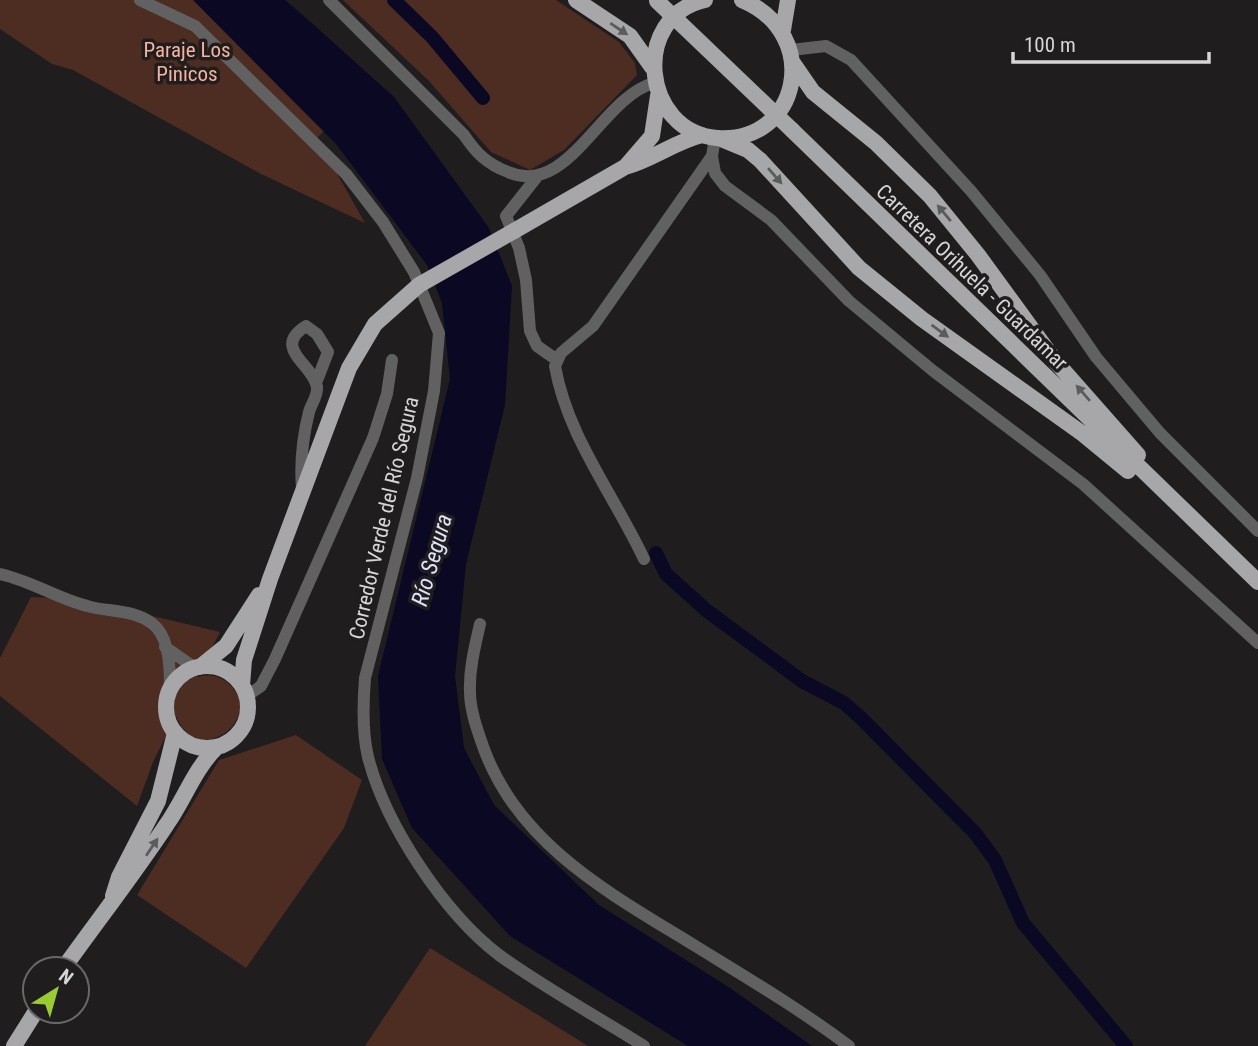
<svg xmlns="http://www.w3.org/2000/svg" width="1258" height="1046" font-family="'Roboto Condensed',sans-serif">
	<rect width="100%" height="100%" fill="#1f1d1e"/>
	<!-- green -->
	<path fill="#4d2c21" d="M0,0H211L333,122L317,138L365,223L261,174L73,70L52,64L0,29Z
		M343,0H556L619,42L635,63L637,75L564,150L530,170L491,152L429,81Z
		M31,597L81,599L220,632L197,677C207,674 219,675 228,683C268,715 199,772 176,716L153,762L137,806L0,696V658Z
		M296,735L362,780L344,828L246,968L137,895L219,760Z
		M430,948L588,1046H365Z"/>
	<!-- water -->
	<path fill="#0a0823" d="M193,0H285L306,18L394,97L489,228L512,286L505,405L466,564L455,676L464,748L494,805L599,905L730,988L812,1046H688L510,936L412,828L382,759L378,676L450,379L442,303L427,265L336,144Z"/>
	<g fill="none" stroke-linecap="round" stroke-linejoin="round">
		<!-- canal -->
		<path stroke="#0a0823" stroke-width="14" d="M394,0L432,37L483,98
			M656,553L666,574L706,610L802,681L844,703L861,718L975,833L995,860L1023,923L1126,1046"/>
		<!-- minor -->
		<path stroke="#626162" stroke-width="12" d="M140,0L195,26L346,174L383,222L414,272L439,333L434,391L417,478L365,678C363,703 362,732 368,757C385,824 444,913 499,955C545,988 596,1016 644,1046
			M329,0L464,135C476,153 487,164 508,172C569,198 601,97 654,83
			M791,50L826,46L851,60L971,191L1040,275L1096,357L1160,433L1258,531
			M712,156L715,173L725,186L771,220L849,301L932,370L1083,484L1258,643
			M536,178L506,216L519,248L526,280L530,331L537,346L557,360
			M302,488C300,464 303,436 309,412C311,404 318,396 317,387C313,364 271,348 306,326L317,334L328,352L316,383
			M644,559C614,495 567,436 555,366L561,353L593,326L712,156L715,138
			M0,574C33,581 59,600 91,607C112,612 141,610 157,628C170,643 170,671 170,690
			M480,624C475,646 469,669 470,692C470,711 478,732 484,749C520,847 613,895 697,947C749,979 801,1010 849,1046
			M165,647L195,668
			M247,696L261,686L275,659L373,438L387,394L392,360"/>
		<!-- major -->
		<path stroke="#a7a6a8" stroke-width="16" d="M576,0L630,36L652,67
			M705,0C630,17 642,132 717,138C800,144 823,34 742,0
			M783,30L788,0
			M793,63L813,92L876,143L930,196L978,255L1056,362L1138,455
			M792,130L1258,582
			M719,138L748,150L760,160L859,268L922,319L1083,434L1128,471
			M627,165L652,136L658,96
			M514,231L625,167C652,160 674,142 702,135
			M166 707a41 41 0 1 1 82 0a41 41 0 1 1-82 0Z
			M200,667L226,646L259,595
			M242,685L244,660L270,579L349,368L375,324L419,285
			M113,896L119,877L158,801L175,733
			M63,969C98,920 134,874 167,824C184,800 195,768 217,747
			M14,1046L36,1011"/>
		<!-- major-bridge -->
		<path stroke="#a7a6a8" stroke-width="16" d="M657,1L792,130
			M419,285L514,231"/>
	</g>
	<!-- one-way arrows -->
	<defs><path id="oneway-solid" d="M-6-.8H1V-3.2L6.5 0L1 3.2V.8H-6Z" transform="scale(1.75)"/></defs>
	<g fill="#5c5b5c">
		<use href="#oneway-solid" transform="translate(619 29) rotate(34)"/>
		<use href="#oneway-solid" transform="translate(775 176) rotate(49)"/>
		<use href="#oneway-solid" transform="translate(944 213) rotate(-130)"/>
		<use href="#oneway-solid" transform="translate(940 331) rotate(36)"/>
		<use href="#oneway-solid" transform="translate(1083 393) rotate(-131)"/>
		<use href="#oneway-solid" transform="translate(152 847) rotate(-56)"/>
	</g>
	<g text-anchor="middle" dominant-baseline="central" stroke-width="7" stroke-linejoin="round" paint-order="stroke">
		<!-- park labels -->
		<g font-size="21" fill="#f7b39d" stroke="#1f1d1e">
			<text x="187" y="50">Paraje Los<tspan x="187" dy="24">Pinicos</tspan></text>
		</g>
		<!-- street labels -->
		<g font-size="21" fill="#d7d6d7" stroke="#1f1d1e">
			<text transform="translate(972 277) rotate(44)">Carretera Orihuela - Guardamar</text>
			<text transform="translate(384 518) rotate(-77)">Corredor Verde del Río Segura</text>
		</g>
		<!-- water labels -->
		<g font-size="23" font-style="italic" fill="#e0e2fb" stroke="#1f1d1e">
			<text transform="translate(432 560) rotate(-74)">Río Segura</text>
		</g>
	</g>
	<!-- north arrow -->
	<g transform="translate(56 990) rotate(37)"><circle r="33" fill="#1f1d1e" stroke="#696768" stroke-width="2"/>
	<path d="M0-5L12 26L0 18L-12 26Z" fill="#9bcb33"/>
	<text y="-10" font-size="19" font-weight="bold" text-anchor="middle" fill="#d7d6d7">N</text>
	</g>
	<!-- scale -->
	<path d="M1013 52v10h196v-10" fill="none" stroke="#d7d6d7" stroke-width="3.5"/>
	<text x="1024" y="52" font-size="21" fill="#d7d6d7" stroke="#1f1d1e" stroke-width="5" paint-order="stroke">100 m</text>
</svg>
